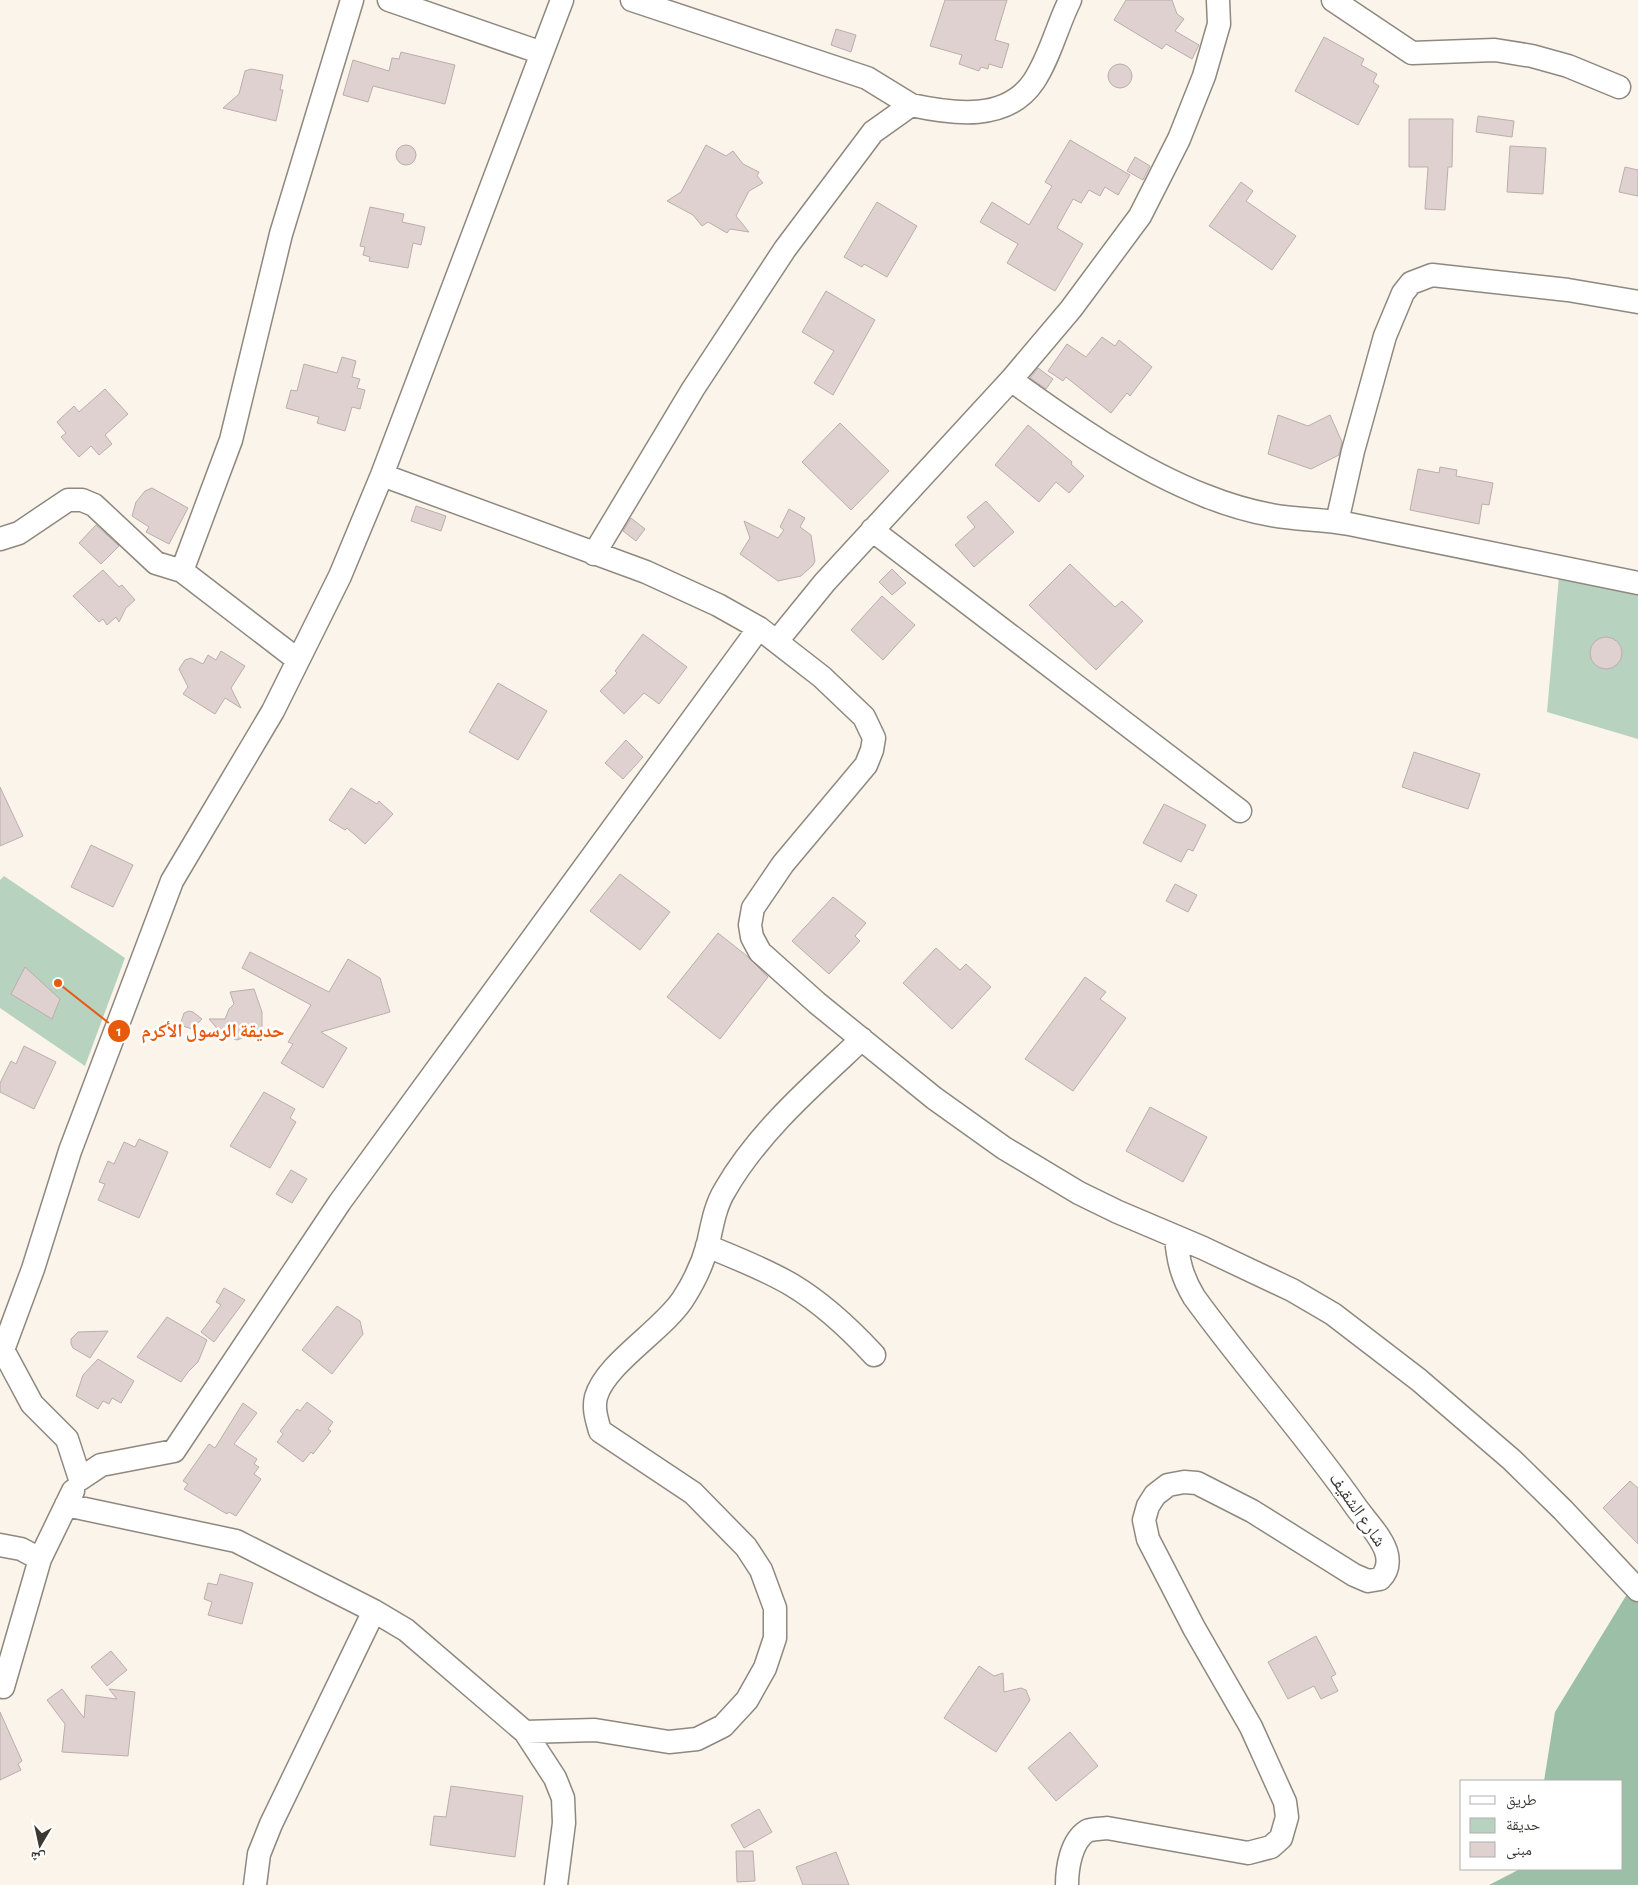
<svg xmlns="http://www.w3.org/2000/svg" width="1638" height="1885" font-family="'Alegreya Sans','Noto Naskh Arabic',sans-serif">
	<rect width="100%" height="100%" fill="#fbf4ea"/>
	<!-- green -->
	<path fill="#b7d2bf" d="M1559,576L1638,592V739L1547,712Z
		M4,876L125,958L85,1066L0,1008V880Z"/>
	<!-- forest -->
	<path fill="#9bbfa7" d="M1635,1581L1638,1585V1885H1489L1520,1869H1622V1781H1544L1555,1712Z"/>
	<!-- building -->
	<path fill="#dfd1cf" stroke="#bbaeac" d="M945,0H1007L995,40L1009,44L1002,68L989,64L988,69L981,67L979,71L959,64L962,55L930,46Z
		M1126,0H1172L1177,14L1184,19L1175,31L1199,45L1192,59L1166,44L1162,49L1114,20Z
		M836,29L856,35L851,52L831,45Z
		M1324,37L1364,59L1361,65L1377,74L1373,82L1379,86L1358,125L1295,91Z
		M401,52L455,65L445,104L373,86L368,102L343,95L353,60L389,71L392,58L399,59Z
		M1108 76a12 12 0 1 1 24 0a12 12 0 1 1-24 0Z
		M251,69L283,75L280,90H283L276,121L223,108L239,94L245,71Z
		M1478,116L1514,121L1512,137L1476,132Z
		M1409,119H1453L1452,167H1448L1445,210L1425,209L1428,167H1409Z
		M1070,140L1130,175L1118,195L1105,187L1100,196L1089,190L1081,203L1073,199L1057,228L1083,244L1055,291L1007,263L1018,244L980,222L992,202L1029,225L1052,186L1045,182Z
		M396 155a10 10 0 1 1 20 0a10 10 0 1 1-20 0Z
		M706,145L726,156L733,151L743,164L759,172L757,176L763,183L749,191L736,216L749,232L730,229L727,233L708,222L702,226L693,215L667,201L681,192Z
		M1510,146L1546,148L1543,194L1507,192Z
		M1135,157L1150,166L1143,180L1127,171Z
		M1625,167L1638,170V196L1619,192Z
		M1241,182L1253,191L1246,201L1296,236L1272,270L1209,226Z
		M877,202L917,226L887,277L864,264L862,267L844,257Z
		M370,207L404,214L402,222L425,227L421,245L413,243L408,268L369,261L370,257L363,255L365,247L360,246Z
		M826,291L875,320L833,395L814,383L834,351L802,332Z
		M1102,337L1115,346L1119,340L1152,367L1130,396L1127,393L1111,413L1066,377L1063,381L1048,371L1067,344L1086,357Z
		M342,357L356,361L352,377L360,379L357,388L365,390L360,409L352,407L345,431L317,423L319,417L286,408L291,390L297,391L304,364L337,373Z
		M1038,368L1053,379L1046,389L1030,378Z
		M105,389L128,414L105,435L112,444L99,455L91,446L79,457L61,437L66,433L57,422L74,406L79,412Z
		M1278,415L1308,426L1330,415L1342,442L1339,455L1311,469L1268,454Z
		M840,423L889,471L851,510L802,462Z
		M1028,425L1072,462L1071,464L1084,476L1069,493L1056,482L1039,502L995,465Z
		M1440,467L1457,470L1456,476L1493,483L1489,505L1482,504L1479,524L1410,510L1418,469L1439,473Z
		M152,488L188,508L169,544L146,532L149,527L132,516L136,502L145,491Z
		M986,501L1014,532L974,567L955,545L975,527L967,517Z
		M416,506L446,516L441,531L411,521Z
		M789,509L805,518L800,527L811,535L815,561L813,565L801,576L778,581L740,554L750,538L744,521L778,538L784,530L780,527Z
		M631,518L645,529L636,541L623,531Z
		M96,525L119,546L101,564L79,543Z
		M1070,564L1115,607L1122,601L1143,621L1096,670L1029,605Z
		M892,569L906,583L892,595L879,582Z
		M103,570L119,587L122,585L135,600L126,608L119,622L116,617L107,625L103,619L99,622L73,596Z
		M882,596L915,625L883,660L851,630Z
		M643,634L687,667L659,704L644,693L624,714L600,691L617,673L615,671Z
		M1590 653a16 16 0 1 1 32 0a16 16 0 1 1-32 0Z
		M221,651L245,666L231,688L241,708L225,698L215,714L183,694L188,687L179,669L185,660L191,658L203,664L208,655L216,660Z
		M498,683L547,711L518,760L469,732Z
		M626,740L643,757L623,779L605,763Z
		M1414,752L1480,774L1468,809L1402,787Z
		M0,787L23,836L0,846Z
		M351,788L377,804L379,801L393,814L365,844L347,828L345,830L329,820Z
		M1164,804L1206,825L1193,851L1188,849L1181,862L1143,843Z
		M91,845L133,865L113,907L71,887Z
		M620,874L670,912L640,950L590,911Z
		M1175,884L1197,895L1188,912L1166,901Z
		M833,897L866,923L855,936L860,941L829,974L792,941Z
		M718,933L747,956L768,977L720,1039L667,997Z
		M936,948L960,970L966,964L991,987L952,1029L903,983Z
		M250,952L329,992L348,959L380,978L390,1012L321,1032L347,1048L323,1088L281,1063L293,1044L288,1042L311,1005L242,968Z
		M25,967L60,999L52,1019L11,994Z
		M1085,977L1106,992L1100,999L1126,1018L1073,1091L1025,1059Z
		M254,989L262,1012V1040L253,1034L237,1040L222,1034L209,1019H225L229,1009L234,1004L230,992Z
		M189,1011L193,1012L202,1019L192,1029L183,1026L181,1022L184,1013Z
		M24,1046L56,1062L34,1109L0,1092V1083L11,1061L16,1064Z
		M264,1092L295,1109L290,1118L296,1122L270,1168L230,1146Z
		M1150,1107L1207,1137L1183,1182L1126,1151Z
		M139,1139L168,1152L139,1218L98,1200L105,1184L99,1182L108,1161L114,1164L124,1142L135,1147Z
		M291,1170L307,1179L292,1203L276,1194Z
		M224,1288L245,1300L214,1342L201,1332L221,1305L216,1302Z
		M337,1306L360,1321L363,1334L332,1374L302,1350Z
		M167,1317L207,1340L198,1362L188,1372L181,1382L137,1357Z
		M108,1331L90,1358L73,1348L71,1344V1339L78,1332Z
		M98,1359L134,1381L121,1403L112,1398L109,1404L103,1401L98,1409L76,1396L83,1375Z
		M307,1402L333,1422L328,1429L331,1431L313,1454L311,1452L303,1462L277,1442L283,1434L280,1431L297,1409L300,1411Z
		M243,1403L257,1413L234,1444L257,1459L254,1464L259,1467L254,1474L261,1479L236,1516L229,1512L227,1514L184,1489L188,1484L183,1481L209,1444L215,1448Z
		M1630,1481L1638,1488V1544L1603,1508Z
		M220,1574L253,1583L242,1624L208,1615L212,1602L204,1599L208,1583L217,1585Z
		M1316,1636L1336,1674L1331,1677L1338,1691L1321,1699L1314,1686L1288,1699L1268,1662Z
		M111,1651L127,1670L107,1686L91,1667Z
		M979,1666L994,1676L1003,1673L1004,1692L1021,1688L1026,1690L1030,1700L996,1752L944,1718Z
		M62,1689L84,1718L86,1695L117,1699L109,1689L135,1692L128,1756L62,1752L65,1724L47,1700Z
		M0,1712L22,1761L18,1764L21,1770L0,1780Z
		M1070,1732L1098,1766L1056,1801L1028,1768Z
		M451,1786L523,1796L515,1857L430,1845L434,1816L446,1817Z
		M759,1809L772,1832L744,1848L731,1825Z
		M736,1851H753L755,1881L737,1882Z
		M836,1852L849,1885H803L796,1867Z"/>
	<g fill="none" stroke-linecap="round" stroke-linejoin="round">
		<!-- minor casing -->
		<g stroke="#8e887f" stroke-width="25">
			<path id="minor" d="M389,0L542,53
				M562,0L382,475L340,576L273,711L172,881L70,1151L33,1269L3,1350L32,1404L67,1439L80,1479L101,1465L174,1451L340,1202L759,628
				M632,0L867,78L911,105
				M1333,0L1412,53L1495,50L1532,56L1568,66L1619,87
				M1011,380C1072,424 1135,468 1206,496C1226,504 1249,511 1271,515C1297,520 1323,519 1349,524C1446,543 1542,563 1638,583
				M382,475L646,572L718,605L759,628L822,677L864,717L874,738L872,750L866,765L783,864L753,908L750,925L752,937L760,952L817,1003L934,1098L1004,1148L1079,1193L1118,1212L1203,1248L1292,1290L1333,1314L1419,1380L1512,1460L1563,1510L1638,1590
				M1337,522L1353,451L1385,336L1403,293L1411,283L1432,275L1568,290L1638,302
				M872,530L1240,811
				M0,539L19,533L68,500H82L94,505L156,563L182,571L231,440L281,234L352,0
				M594,554L693,389L785,249L873,132L911,105C953,114 1007,122 1034,81C1050,57 1057,26 1070,0
				M182,571L298,660
				M777,641L825,582L1011,380L1071,309L1140,216L1179,139L1204,76L1219,24L1218,0
				M707,1246C736,1258 765,1269 792,1285C822,1303 850,1329 874,1355
				M66,1505L236,1541L374,1611L406,1630L525,1732L555,1778L563,1798L564,1823L556,1885
				M0,1545L21,1549L40,1559L73,1491
				M3,1687L40,1559
				M525,1732L595,1730L669,1742L697,1739L723,1726L747,1700L765,1668L775,1638V1608L761,1570L746,1547L693,1493L600,1431C597,1420 593,1409 596,1397C605,1364 663,1330 683,1299C694,1282 703,1263 708,1244C712,1226 715,1206 725,1190C759,1131 813,1085 862,1039
				M255,1885L259,1854L271,1824L374,1611
				M1067,1885C1067,1868 1071,1841 1087,1831C1092,1829 1101,1829 1107,1828L1248,1853L1271,1847L1281,1838L1287,1817L1285,1802L1251,1727L1194,1628L1148,1539L1144,1520L1148,1506L1155,1495L1168,1485L1184,1482L1197,1483L1252,1511L1354,1575L1368,1581L1380,1579C1386,1573 1389,1565 1387,1555C1384,1539 1366,1521 1356,1507C1306,1435 1246,1369 1194,1297C1182,1277 1178,1261 1176,1237"/>
		</g>
		<!-- minor -->
		<use href="#minor" stroke="#fff" stroke-width="22"/>
	</g>
	<g text-anchor="middle" dominant-baseline="central" stroke-width="5" stroke-linejoin="round" paint-order="stroke">
		<!-- street labels -->
		<g font-size="18" fill="#3b3834" stroke="#fff">
			<text transform="translate(1357 1510) rotate(55)">شارع الشقيف</text>
		</g>
	</g>
	<!-- callouts -->
	<path fill="none" stroke="#e8590c" stroke-width="2" d="M58 983L119 1031"/>
	<g fill="#e8590c" stroke="#fff" stroke-width="2">
		<circle cx="58" cy="983" r="5"/>
		<circle cx="119" cy="1031" r="12"/>
	</g>
	<g font-size="15" text-anchor="middle" font-weight="bold" fill="#fff">
		<text x="119" y="1036">1</text>
	</g>
	<g font-size="19" text-anchor="middle" font-weight="bold" fill="#e8590c" stroke="#fff" stroke-width="5" stroke-linejoin="round" paint-order="stroke">
		<text x="213" y="1037">حديقة الرسول الأكرم</text>
	</g>
	<!-- legend -->
	<rect x="1460" y="1780" width="162" height="90" fill="#ffffff" stroke="#b1afae"/>
	<rect x="1470" y="1796" width="25" height="8" fill="#ffffff" stroke="#b1afae"/>
	<text x="1506" y="1805" font-size="15" fill="#3b3834">طريق</text>
	<rect x="1470" y="1818" width="25" height="15" fill="#b7d2bf" stroke="#b1afae"/>
	<text x="1506" y="1830" font-size="15" fill="#3b3834">حديقة</text>
	<rect x="1470" y="1842" width="25" height="15" fill="#dfd1cf" stroke="#b1afae"/>
	<text x="1506" y="1855" font-size="15" fill="#3b3834">مبنى</text>
	<!-- north arrow -->
	<g transform="translate(40 1845) rotate(189)" stroke="#ffffff" stroke-width="4" paint-order="stroke">
	<path d="M0-4L9 19L0 12L-9 19Z" fill="#3b3834"/>
	<text y="-8" font-size="14" font-weight="bold" text-anchor="middle" fill="#3b3834">ش</text>
	</g>
</svg>
